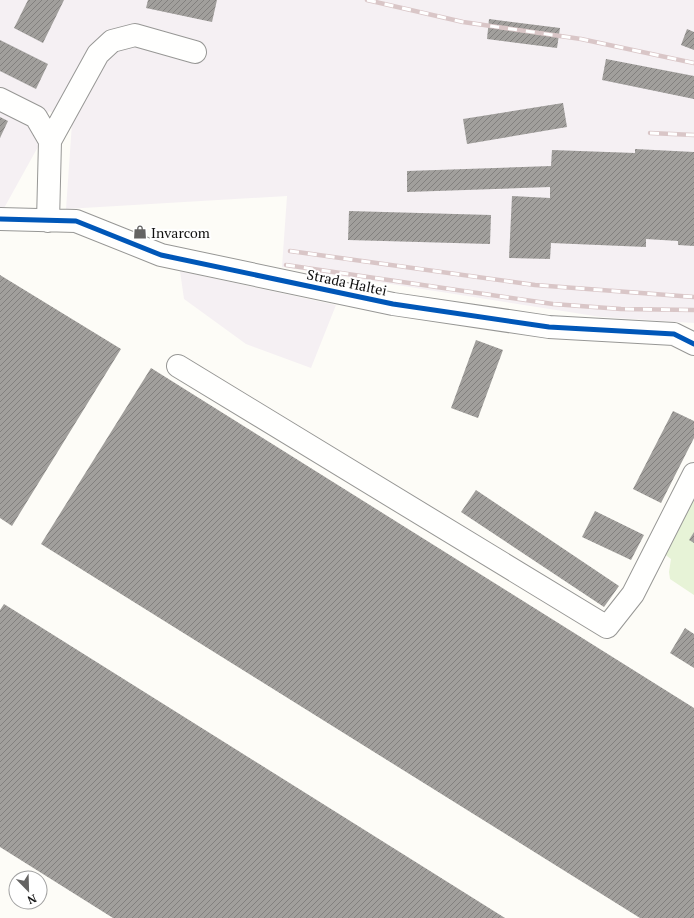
<svg xmlns="http://www.w3.org/2000/svg" width="694" height="918" font-family="'PT Serif',serif">
	<defs>
		<pattern id="building-hatch" width="6" height="6" patternUnits="userSpaceOnUse"><rect width="6" height="6" fill="#a19f9c"/><path d="M-1 1l2-2M0 6l6-6M5 7l2-2" fill="none" stroke="#82807e"/></pattern>
	</defs>
	<rect width="100%" height="100%" fill="#fdfcf7"/>
	<!-- industrial -->
	<path fill="#f5f0f3" d="M0,0H694V323L601,317L282,267L287,196L66,209L72,123L49,111L35,139L39,145L3,210L0,209Z
		M180,271L336,305L311,368L246,344L184,299Z"/>
	<!-- grass -->
	<path fill="#e7f3d7" d="M694,495V595L670,579L669,572L671,559L663,553Z"/>
	<!-- building -->
	<path fill="url(#building-hatch)" d="M28,0H64L43,43L14,28Z
		M148,0H217L212,22L146,8Z
		M489,19L560,28L557,48L487,39Z
		M687,29L694,32V50L681,45Z
		M0,40L48,64L36,89L0,71Z
		M606,59L694,76V99L602,80Z
		M563,103L567,127L467,144L463,119Z
		M0,117L8,121L0,138Z
		M635,149L694,152V246L678,245V241L646,239V247L551,243L550,259L509,258L512,196L550,198V187L407,192V171L551,166L552,150L635,153Z
		M349,211L491,215L490,244L348,240Z
		M0,275L121,349L12,526L0,518Z
		M476,340L503,350L478,418L451,408Z
		M151,368L694,708V918H640L41,544Z
		M673,411L694,421V438L661,503L633,489Z
		M476,490L619,586L604,607L461,512Z
		M595,511L644,535L631,560L582,537Z
		M694,532V543L689,540Z
		M4,604L505,918H113L0,847V610Z
		M685,628L694,634V668L670,653Z"/>
	<g fill="none" stroke-linecap="round" stroke-linejoin="round">
		<!-- minor casing -->
		<g stroke="#979795" stroke-width="24">
			<path id="minor" d="M0,99L36,117L50,141L48,221
				M50,141L98,54L112,41L135,35L195,52
				M0,219L76,221L161,255L393,304L549,327L674,334L694,344
				M178,366L607,627L633,594L694,474"/>
		</g>
		<!-- minor -->
		<use href="#minor" stroke="#fffffe" stroke-width="22"/>
		<!-- rail casing -->
		<g stroke="#d9c6c7" stroke-width="4.5">
			<path id="rail" d="M367,0L463,22L581,39L694,63
				M650,133L694,135
				M290,251L535,285L694,297
				M286,265L553,304L621,309L694,310"/>
		</g>
		<!-- rail -->
		<use href="#rail" stroke="#fff" stroke-width="3" stroke-dasharray="9" stroke-linecap="butt"/>
		<!-- cycleway casing -->
		<g stroke="#fff" stroke-width="8">
			<path id="cycleway" d="M0,219L76,221L161,255L393,304L549,327L674,334L694,344"/>
		</g>
		<!-- cycleway -->
		<use href="#cycleway" stroke="#0057b8" stroke-width="5"/>
	</g>
	<!-- icons -->
	<defs>
		<g id="shop-bare" transform="scale(1.08)"><path d="M-5-2.5h2.3a2.7 3.5 0 0 1 5.4 0H5L5.5 6h-11ZM-1.5-2.5h3a1.5 2.3 0 0 0-3 0Z" fill="#646362" stroke="#fff" stroke-width="2.5" paint-order="stroke"/></g>
	</defs>
	<g fill-rule="evenodd">
		<use href="#shop-bare" x="140" y="232"/>
	</g>
	<g text-anchor="middle" dominant-baseline="central" stroke-width="4" stroke-linejoin="round" paint-order="stroke">
		<!-- poi labels -->
		<g font-size="14" fill="#111" stroke="#fff" text-anchor="start">
			<text x="151" y="232">Invarcom</text>
		</g>
		<!-- street labels -->
		<g font-size="14" fill="#111" stroke="#fff">
			<text transform="translate(347 282) rotate(12)">Strada Haltei</text>
		</g>
	</g>
	<!-- north arrow -->
	<g transform="translate(28 890) rotate(157)"><circle r="19" fill="#ffffff" stroke="#a0a0a0"/>
	<path d="M0-3L7 15L0 10L-7 15Z" fill="#646362"/>
	<text y="-6" font-size="11" font-weight="bold" text-anchor="middle" fill="#111111">N</text>
	</g>
</svg>
